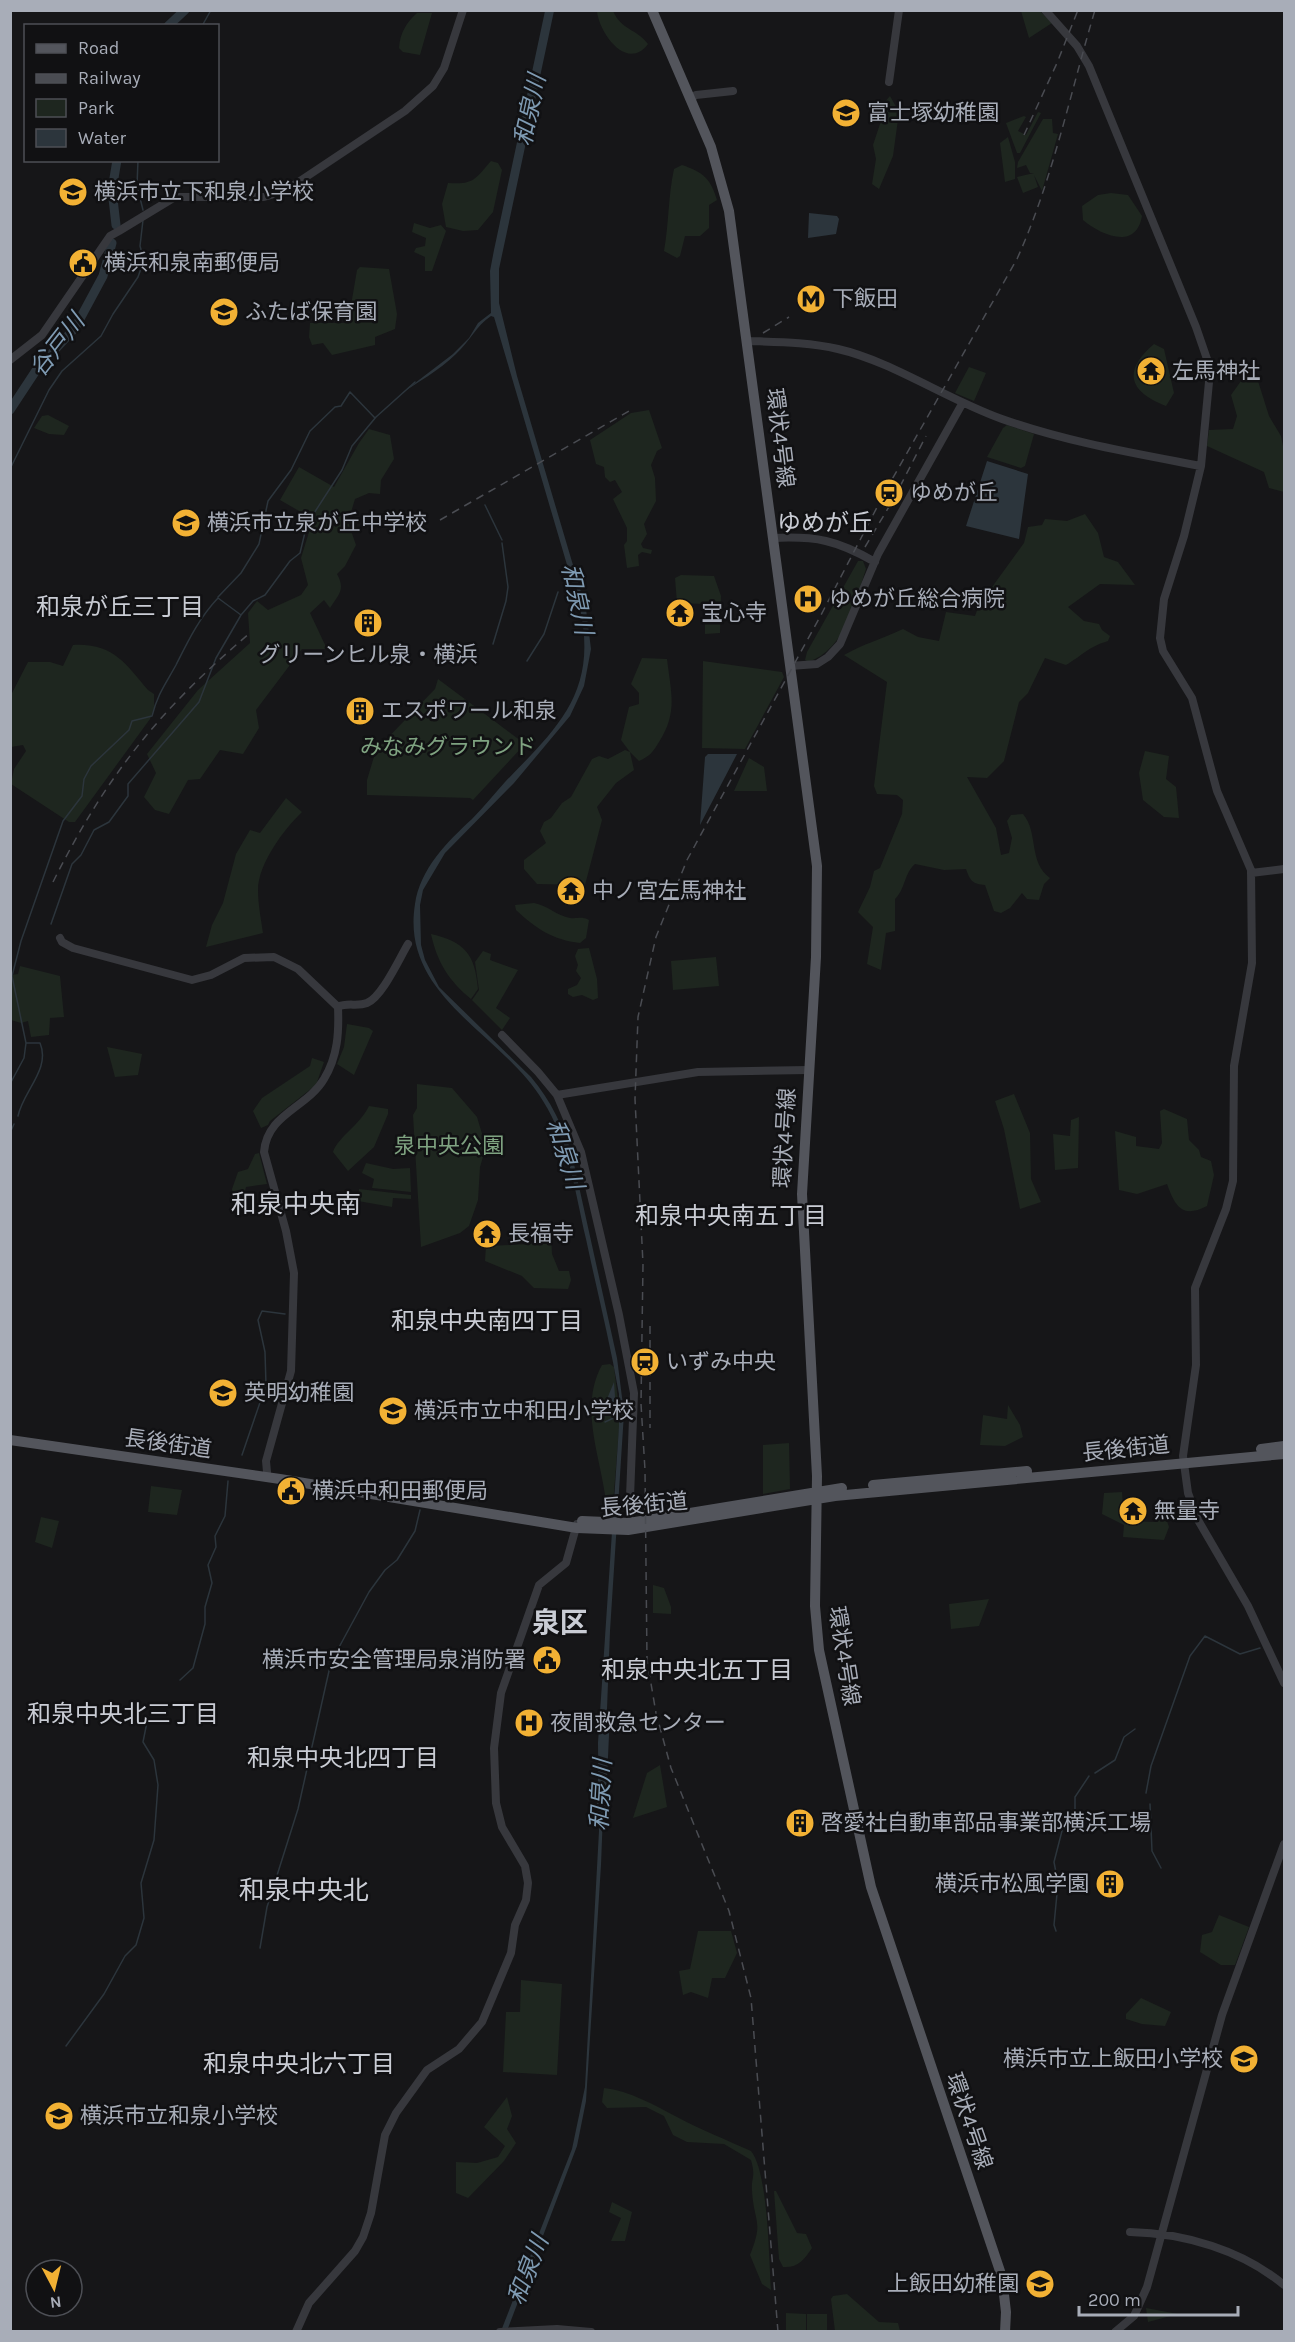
<svg xmlns="http://www.w3.org/2000/svg" width="1295" height="2342" font-family="Karla,'Noto Sans JP',sans-serif">
	<rect width="100%" height="100%" fill="#161618"/>
	<!-- green -->
	<path fill="#1e261f" d="M597,11H613C622,31 636,28 648,44C627,72 599,33 597,11Z
		M1021,11H1040L1052,23L1029,38Z
		M417,13H432L420,55L403,52L399,48C400,33 406,23 417,13Z
		M890,96L899,112L893,156L879,189L872,184L876,159L873,145L884,112L882,105Z
		M1038,112L1041,113L1020,153H1017L1006,123L1024,116L1026,117L1018,131L1026,135Z
		M1043,119H1052L1053,133L1058,134L1042,191L1034,175L1038,187L1023,193L1017,177L1034,173H1030L1026,165L1017,168L1018,162Z
		M1008,137L1015,162V179L1005,182L1000,143Z
		M491,161L498,163L502,170L493,212L478,230L463,231L446,227L442,204L448,183C474,185 475,179 491,161Z
		M682,165C703,172 711,179 717,200L709,205V228L700,236H685L680,256L677,258L664,251C669,224 668,196 674,169Z
		M1111,193L1128,195L1142,216C1136,251 1101,235 1083,220L1082,206L1098,195Z
		M414,223L430,228L441,225L446,231L432,271H425V257L414,252L416,248L425,246L426,238L412,232Z
		M360,267L389,269L397,314L395,329L375,337V345L332,355L323,343L312,345L309,337L310,323H348L357,270Z
		M1154,344L1164,349L1174,393L1166,406C1129,392 1122,371 1154,344Z
		M969,367L986,373L974,401L955,393Z
		M1246,374L1258,381L1269,416L1281,436L1284,451V492L1269,488L1264,472L1207,446L1209,430L1233,429L1237,416L1231,395Z
		M649,410L662,448L657,451L651,465L655,478L656,501L644,524L647,534L641,544L643,548L652,550L651,554L642,552L638,555L639,566L627,568L624,545L627,541V528L613,499L622,492L615,480L610,482L605,477L604,467L596,464L590,440L631,413Z
		M48,415L69,426L64,435L49,434L34,428L42,416Z
		M1007,425L1034,434L1025,466L1021,468L987,457L1003,428Z
		M369,429L390,435L394,459L381,480L380,494L369,493L355,499L348,522L356,545L345,566L337,574C346,590 338,595 330,608L324,600L310,613L327,649H302L256,710L259,728L243,754L220,750L200,779L188,780L169,814L155,810L144,797L156,773L147,754L198,690L250,643L248,613L257,601L268,610L301,595L308,585L301,558L313,519L280,500L299,467L334,487L359,443Z
		M1085,514L1098,533L1104,557L1118,562L1135,585L1100,584L1068,607L1084,621L1099,624L1102,630L1110,636L1108,641C1088,647 1083,655 1066,665L1045,658L1028,693L1019,702L1004,761L987,778L967,777L996,828L1001,855L1009,853L1012,838L1007,821L1011,815L1023,814C1039,833 1028,862 1050,878L1044,884L1039,900L1027,899L1022,893L1010,908L1001,913L994,911L985,885C973,884 970,881 966,869L944,870L915,864C904,873 906,888 895,899V931L886,933L881,970L867,964L873,927L858,912L870,887L874,871L880,868L902,814L903,800L897,795L877,794L874,786L887,682L844,655C863,644 882,639 903,629L918,637L939,641L946,612L975,616L979,605L1024,543L1028,527L1042,525L1045,519L1067,521Z
		M858,561H863L866,569C855,602 845,650 808,662L805,660L807,652Z
		M681,575L714,576L721,596L720,633L705,634V604L677,603L675,578Z
		M73,645C113,643 125,663 148,690L154,694V708L150,719L75,822H69L11,784L14,769L26,751L23,745L11,747V695L28,662H50L63,666Z
		M642,658L667,659C671,693 678,712 659,742C653,752 650,756 639,761L630,752L634,770L616,783L597,807L602,820L585,885L537,884L524,869V860L546,843L540,831L544,822L551,818L562,803L571,797L592,759L599,756L608,759L625,750L630,752L621,740L629,707L639,704V693L631,684Z
		M703,661L782,672L784,677L745,749L702,748Z
		M438,679L525,744L473,800L470,798L367,795V780L376,750L435,689Z
		M1145,751L1169,756L1166,779L1176,787L1179,818L1164,817L1143,800L1139,773Z
		M749,758L764,767L767,791H734Z
		M286,798L302,812C284,829 258,864 258,890C258,904 261,919 263,933L206,947L212,925L223,903L236,854L250,830L260,833Z
		M534,903C547,905 557,916 570,918C578,919 581,916 589,920L586,938L580,943C553,940 535,928 516,910L515,905Z
		M431,934C465,942 475,954 478,989L471,999C449,981 437,962 431,934Z
		M589,948L597,979L598,998L593,1000L582,995L573,997L568,994V989L577,985L581,978L576,971L578,965L575,956L578,949Z
		M483,951L491,954L490,960L518,970L496,1008L510,1018L502,1030L472,1000L479,990L475,962Z
		M716,957L719,986L673,990L671,961Z
		M20,966L60,976L64,1017L50,1018L49,1035L31,1037L28,1021L21,1023L11,1020V975L18,974Z
		M347,1024L369,1028L373,1031L354,1075L337,1064L344,1047Z
		M107,1047L142,1054L138,1075L115,1077Z
		M312,1058L324,1062L316,1085L270,1121L268,1125L261,1128L253,1111L262,1098L310,1066Z
		M417,1084L452,1088L477,1117L486,1147L480,1167L478,1200L469,1226L460,1233L421,1247L413,1115L417,1108Z
		M1014,1094L1030,1133L1031,1179L1041,1202L1020,1209L1004,1129L995,1101Z
		M369,1106L388,1109V1114L374,1147L348,1171L333,1152C338,1137 360,1125 369,1106Z
		M1164,1109L1187,1119L1189,1140L1199,1150L1201,1157L1211,1161L1214,1175L1207,1206C1182,1219 1175,1206 1167,1184L1137,1194L1119,1190L1115,1131L1136,1137V1146L1159,1149L1162,1143L1160,1111Z
		M1079,1117L1078,1168L1055,1170L1053,1134L1070,1136L1071,1120Z
		M259,1153L267,1184L246,1187L244,1195L233,1194L232,1189L238,1172L248,1169L255,1154Z
		M366,1163L393,1169L410,1168L411,1192L372,1188L374,1179L362,1173Z
		M359,1189L411,1195V1199L393,1198L392,1207L358,1201Z
		M551,1234L552,1254L559,1271H569L571,1280L568,1289L534,1288L522,1276L485,1261L486,1246L531,1244L541,1235Z
		M610,1364L614,1367L620,1417L612,1517L607,1516C606,1467 576,1412 602,1365Z
		M1008,1405L1020,1425L1023,1437L1005,1446L980,1445L983,1415L1007,1419Z
		M789,1443L790,1489L763,1494V1445Z
		M151,1486L182,1490L177,1515L148,1512Z
		M1122,1492L1124,1521L1156,1522L1158,1518H1166L1169,1527L1164,1540L1123,1537L1124,1525L1102,1514L1104,1493Z
		M41,1517L59,1521L52,1548L35,1542Z
		M653,1585L664,1588L671,1607V1614L653,1613Z
		M989,1599L979,1626L951,1629L949,1604Z
		M660,1765L667,1807L633,1818L647,1773Z
		M1219,1915L1249,1927L1235,1965H1221L1200,1952L1202,1935L1212,1932Z
		M698,1931H731L737,1953L725,1978H712L708,1998L691,1992L683,1995L679,1971L690,1969Z
		M521,1980L562,1984L557,2075L503,2072L506,2012H520Z
		M1141,1998L1171,2012L1165,2026L1142,2024L1126,2019V2014Z
		M604,2088C630,2091 654,2105 677,2117C701,2130 727,2140 751,2151C768,2171 769,2259 771,2290L762,2284L750,2255C764,2220 754,2223 752,2191C751,2177 756,2178 751,2160L724,2144L687,2142L673,2135L664,2116L646,2107L607,2108L602,2102Z
		M507,2097L512,2116L507,2129L516,2143L504,2161L468,2198L456,2193V2162L477,2163L498,2157L505,2146L484,2127Z
		M774,2191H776L797,2233L806,2234L812,2248C804,2260 798,2268 783,2267L779,2259Z
		M612,2202L632,2212L625,2241H611L621,2218L609,2212Z
		M847,2294L879,2322L898,2323L900,2331H835L831,2299L833,2296Z
		M1146,2308L1178,2314L1148,2322Z
		M786,2313L806,2314V2331H786Z
		M807,2314H827V2331H807Z"/>
	<!-- water -->
	<path fill="#2c353c" d="M545,11H554L499,269V303L517,376L586,609L591,649L584,686L570,716L514,783L445,853L423,890L420,905L421,945L425,960L439,987L531,1077C551,1101 563,1126 572,1155L617,1358L624,1413L610,1631L601,1865L586,2101L577,2146L507,2331H501L572,2149L585,2087L599,1831L598,1743L619,1426V1394C610,1342 597,1291 586,1239C575,1192 569,1142 543,1101C502,1033 400,997 415,904C420,869 447,842 472,819C484,807 494,794 505,782C558,727 598,692 580,609L494,317L491,316C476,326 470,341 456,354C439,371 417,382 398,396L453,354L469,338L478,323L491,313L490,271L494,250Z
		M809,213L837,216L839,219L836,234L808,238Z
		M987,461L1028,474L1019,539L966,526Z
		M708,754H737L700,825L705,757Z
		M614,1382L616,1412L612,1414L607,1412V1399Z"/>
	<g fill="none" stroke-linecap="round" stroke-linejoin="round">
		<!-- stream -->
		<path stroke="#2c353c" stroke-width="1.5" d="M202,26L211,10
			M138,160L137,186L143,210
			M10,469L49,390L62,371L101,336L113,314L138,277L144,260L140,246L143,220
			M485,505L502,540
			M218,597L241,573L259,544L268,501L291,470L310,431L335,407L341,406L350,392L375,418
			M493,644L506,601L508,587L502,543
			M527,661L544,634L558,592
			M51,924L72,864L81,855L94,830L109,822L128,796V784L199,702L216,658L241,615
			M10,1084L24,1058L26,1043
			M18,1116C23,1091 51,1069 40,1043H26L12,976L21,941L63,821L82,796L84,779L91,766L129,730L132,721L152,716C158,693 165,685 176,665C188,641 199,618 218,598L241,615L253,601L265,595L290,561L300,553L307,524L342,470L352,446L376,417L415,382
			M10,1133L14,1124
			M605,1422L620,1415
			M242,1455L266,1385L265,1352L258,1320L262,1311L285,1314
			M180,1680L193,1668L205,1624V1607L212,1583L208,1565L216,1547L215,1536L225,1516L228,1481
			M1095,1773L1115,1760L1124,1737L1135,1729
			M1146,1793L1151,1766L1190,1656L1205,1636L1240,1654L1260,1648
			M1150,1804L1152,1851L1161,1868
			M1056,1931L1054,1925L1058,1883L1054,1862L1063,1827L1071,1824L1075,1813V1797L1089,1776
			M260,1948L267,1907L298,1809L331,1662L369,1592L385,1570L397,1560L415,1531L420,1510
			M66,2046L104,1994L125,1956L136,1945L144,1918L141,1883L154,1840L158,1785L154,1760L143,1742L147,1722"/>
		<!-- river -->
		<path stroke="#2c353c" stroke-width="9" d="M168,26L185,10
			M116,225L112,190L117,160
			M10,410L37,369L75,328L103,276L112,243
			M601,1812L605,1724"/>
		<!-- tertiary -->
		<path stroke="#37383d" stroke-width="8" d="M1045,10L1077,46L1089,66L1196,327L1207,359L1209,382L1201,466L1184,536L1164,599L1160,638L1163,651L1192,698L1217,791L1251,870L1252,963L1234,1066L1233,1181L1226,1209L1195,1288L1196,1365L1183,1456L1188,1493L1198,1520L1248,1606L1284,1683
			M889,82L899,10
			M691,98L696,95L733,91
			M748,341C777,342 809,342 838,349C891,361 948,400 1002,419C1067,442 1133,453 1201,466
			M10,360L42,335L110,236L119,231L175,197H264L285,191L405,111L433,86L444,68L463,10
			M773,538C816,536 837,540 875,562
			M790,666L817,664L828,657L840,644L878,554L962,404
			M1251,873L1284,869
			M60,938L62,942L73,948L192,980L211,975L244,958L274,957L298,969L338,1007C339,1032 338,1056 324,1079C307,1108 267,1114 264,1152L286,1231L294,1273L291,1371L266,1461L267,1472
			M338,1007C347,1002 357,1007 367,1003C382,997 399,959 408,944
			M502,1035L538,1072L557,1095L581,1152L619,1315L634,1393L629,1523
			M557,1095L698,1072L808,1070
			M1130,2232C1184,2233 1242,2250 1284,2285
			M296,2332L309,2303L355,2251L363,2237L371,2213L385,2135L396,2113L427,2070L459,2049L482,2022L511,1953L515,1925L526,1900L528,1883L525,1866L502,1827L496,1803L494,1748L501,1693L539,1585L566,1563L577,1524
			M500,2332L557,2329L591,2332
			M1115,2332L1134,2316L1147,2287L1222,2015L1284,1844"/>
		<!-- primary -->
		<path stroke="#53555c" stroke-width="10" d="M652,10L711,147L729,211L817,866L816,957L802,1194L817,1476L815,1606L819,1650L871,1887L1002,2277L1006,2312L1005,2332
			M10,1440L280,1479L577,1528L628,1530L835,1496L1284,1454
			M1261,1449L1284,1446
			M873,1485L1027,1471
			M582,1521L629,1523L842,1488"/>
		<!-- rail -->
		<path stroke="#4a4c52" stroke-width="1.5" stroke-dasharray="8 6" stroke-linecap="butt" d="M1024,135L1057,63L1078,10
			M763,333L789,317
			M440,520L629,411
			M865,547L893,500L926,436
			M53,882C106,776 159,710 250,633
			M650,1326V1428
			M778,2332L751,1998L729,1911L671,1768L656,1713L647,1660L645,1470L641,1404L643,1264L635,1099L638,1017L656,937L687,860L821,615L886,490L1017,259C1053,179 1070,94 1095,10"/>
	</g>
	<!-- icons -->
	<defs>
		<g id="school-disc" transform="scale(1.5)"><circle r="9.5" fill="#f2b134" stroke="#111113"/><path d="M0-5L7-2L0 1L-7-2ZM-4 1L0 2.5L4 1V4Q0 6-4 4Z" fill="#111"/></g>
		<g id="civic-disc" transform="scale(1.5)"><circle r="9.5" fill="#f2b134" stroke="#111113"/><path d="M-.6-6.5H3V-4.5H.6V-3L4-1V1h2V6H-6V1h2V-1L-.6-3ZM-1.2 2.5V6h2.4V2.5Z" fill="#111"/></g>
		<g id="metro-disc" transform="scale(1.5)"><circle r="9.5" fill="#f2b134" stroke="#111113"/><path d="M-5.5 5V-5H-3L0 0L3-5H5.5V5H3V-.5L0 4L-3-.5V5Z" fill="#111"/></g>
		<g id="temple-disc" transform="scale(1.5)"><circle r="9.5" fill="#f2b134" stroke="#111113"/><path d="M0-6L5-2H3V0L6.5 2.5H4V6H1.5V3h-3V6H-4V2.5H-6.5L-3 0V-2H-5Z" fill="#111"/></g>
		<g id="station-disc" transform="scale(1.5)"><circle r="9.5" fill="#f2b134" stroke="#111113"/><path d="M-3-6H3Q5-6 5-4V2Q5 4 3 4L4.5 6H3L1.5 4h-3L-3 6H-4.5L-3 4Q-5 4-5 2V-4Q-5-6-3-6ZM-3.5-4v3h7v-3ZM-3.5 1v1.5H-2V1ZM2 1v1.5H3.5V1Z" fill="#111"/></g>
		<g id="hospital-disc" transform="scale(1.5)"><circle r="9.5" fill="#f2b134" stroke="#111113"/><path d="M-5-5h3v3.5h4V-5h3V5h-3V1.5h-4V5h-3Z" fill="#111"/></g>
		<g id="building-disc" transform="scale(1.5)"><circle r="9.5" fill="#f2b134" stroke="#111113"/><path d="M-4-6H4V6H1V3H-1V6H-4ZM-2.5-4.3h1.7v1.8h-1.7ZM.8-4.3h1.7v1.8H.8ZM-2.5-1h1.7V.8h-1.7ZM.8-1h1.7V.8H.8Z" fill="#111"/></g>
	</defs>
	<g fill-rule="evenodd">
		<use href="#school-disc" x="846" y="113"/>
		<use href="#school-disc" x="73" y="192"/>
		<use href="#civic-disc" x="83" y="263"/>
		<use href="#metro-disc" x="811" y="299"/>
		<use href="#school-disc" x="224" y="312"/>
		<use href="#temple-disc" x="1151" y="371"/>
		<use href="#station-disc" x="889" y="493"/>
		<use href="#school-disc" x="186" y="523"/>
		<use href="#hospital-disc" x="808" y="599"/>
		<use href="#temple-disc" x="680" y="613"/>
		<use href="#building-disc" x="368" y="623"/>
		<use href="#building-disc" x="360" y="711"/>
		<use href="#temple-disc" x="571" y="891"/>
		<use href="#temple-disc" x="487" y="1234"/>
		<use href="#station-disc" x="645" y="1362"/>
		<use href="#school-disc" x="223" y="1393"/>
		<use href="#school-disc" x="393" y="1411"/>
		<use href="#civic-disc" x="291" y="1491"/>
		<use href="#temple-disc" x="1133" y="1511"/>
		<use href="#civic-disc" x="547" y="1660"/>
		<use href="#hospital-disc" x="529" y="1723"/>
		<use href="#building-disc" x="800" y="1823"/>
		<use href="#building-disc" x="1110" y="1884"/>
		<use href="#school-disc" x="1244" y="2059"/>
		<use href="#school-disc" x="59" y="2116"/>
		<use href="#school-disc" x="1040" y="2284"/>
	</g>
	<g text-anchor="middle" dominant-baseline="central" stroke-width="5" stroke-linejoin="round" paint-order="stroke">
		<!-- poi labels -->
		<g font-size="22" fill="#a8adb8" stroke="#111113" text-anchor="start">
			<text x="867" y="113">富士塚幼稚園</text>
			<text x="94" y="192">横浜市立下和泉小学校</text>
			<text x="104" y="263">横浜和泉南郵便局</text>
			<text x="832" y="299">下飯田</text>
			<text x="245" y="312">ふたば保育園</text>
			<text x="1172" y="371">左馬神社</text>
			<text x="910" y="493">ゆめが丘</text>
			<text x="207" y="523">横浜市立泉が丘中学校</text>
			<text x="829" y="599">ゆめが丘総合病院</text>
			<text x="701" y="613">宝心寺</text>
			<text x="368" y="655" text-anchor="middle">グリーンヒル泉・横浜</text>
			<text x="381" y="711">エスポワール和泉</text>
			<text x="592" y="891">中ノ宮左馬神社</text>
			<text x="508" y="1234">長福寺</text>
			<text x="666" y="1362">いずみ中央</text>
			<text x="244" y="1393">英明幼稚園</text>
			<text x="414" y="1411">横浜市立中和田小学校</text>
			<text x="312" y="1491">横浜中和田郵便局</text>
			<text x="1154" y="1511">無量寺</text>
			<text x="526" y="1660" text-anchor="end">横浜市安全管理局泉消防署</text>
			<text x="550" y="1723">夜間救急センター</text>
			<text x="821" y="1823">啓愛社自動車部品事業部横浜工場</text>
			<text x="1089" y="1884" text-anchor="end">横浜市松風学園</text>
			<text x="1223" y="2059" text-anchor="end">横浜市立上飯田小学校</text>
			<text x="80" y="2116">横浜市立和泉小学校</text>
			<text x="1019" y="2284" text-anchor="end">上飯田幼稚園</text>
		</g>
		<!-- street labels -->
		<g font-size="22" fill="#a8adb8" stroke="#111113">
			<text transform="translate(780 438) rotate(83)">環状4号線</text>
			<text transform="translate(785 1138) rotate(-87)">環状4号線</text>
			<text transform="translate(168 1444) rotate(8)">長後街道</text>
			<text transform="translate(1126 1449) rotate(-6)">長後街道</text>
			<text transform="translate(644 1505) rotate(-5)">長後街道</text>
			<text transform="translate(844 1656) rotate(81)">環状4号線</text>
			<text transform="translate(969 2121) rotate(71)">環状4号線</text>
		</g>
		<!-- park labels -->
		<g font-size="22" fill="#7fa381" stroke="#111113">
			<text x="448" y="747">みなみグラウンド</text>
			<text x="449" y="1146">泉中央公園</text>
		</g>
		<!-- water labels -->
		<g font-size="24" font-style="italic" fill="#7f9bb3" stroke="#111113">
			<text transform="translate(530 110) rotate(-78)">和泉川</text>
			<text transform="translate(57 345) rotate(-52)">谷戸川</text>
			<text transform="translate(577 599) rotate(78)">和泉川</text>
			<text transform="translate(565 1154) rotate(72)">和泉川</text>
			<text transform="translate(601 1795) rotate(-87)">和泉川</text>
			<text transform="translate(528 2270) rotate(-69)">和泉川</text>
		</g>
		<!-- neighbourhood labels -->
		<g font-size="24" fill="#c9ccd4" stroke="#111113">
			<text x="825" y="523">ゆめが丘</text>
			<text x="120" y="607">和泉が丘三丁目</text>
			<text x="731" y="1216">和泉中央南五丁目</text>
			<text x="487" y="1321">和泉中央南四丁目</text>
			<text x="697" y="1670">和泉中央北五丁目</text>
			<text x="123" y="1714">和泉中央北三丁目</text>
			<text x="343" y="1758">和泉中央北四丁目</text>
			<text x="299" y="2064">和泉中央北六丁目</text>
		</g>
		<!-- quarter labels -->
		<g font-size="26" fill="#c9ccd4" stroke="#111113">
			<text x="296" y="1204">和泉中央南</text>
			<text x="304" y="1890">和泉中央北</text>
		</g>
		<!-- district labels -->
		<g font-size="28" font-weight="bold" fill="#c9ccd4" stroke="#111113">
			<text x="560" y="1622">泉区</text>
		</g>
	</g>
	<!-- border -->
	<rect width="1295" height="2342" fill="none" stroke="#a8adb8" stroke-width="24"/>
	<!-- legend -->
	<rect x="24" y="24" width="195" height="138" fill="#111113" stroke="#4d4f55" stroke-width="1.5"/>
	<rect x="36" y="44" width="30" height="9" fill="#53555c" stroke="#4d4f55" stroke-width="1.5"/>
	<text x="78" y="54" font-size="18" fill="#a8adb8">Road</text>
	<rect x="36" y="74" width="30" height="9" fill="#4a4c52" stroke="#4d4f55" stroke-width="1.5"/>
	<text x="78" y="84" font-size="18" fill="#a8adb8">Railway</text>
	<rect x="36" y="99" width="30" height="18" fill="#1e261f" stroke="#4d4f55" stroke-width="1.5"/>
	<text x="78" y="114" font-size="18" fill="#a8adb8">Park</text>
	<rect x="36" y="129" width="30" height="18" fill="#2c353c" stroke="#4d4f55" stroke-width="1.5"/>
	<text x="78" y="144" font-size="18" fill="#a8adb8">Water</text>
	<!-- north arrow -->
	<g transform="translate(54 2288) rotate(173)"><circle r="28" fill="#111113" stroke="#4d4f55" stroke-width="1.5"/>
	<path d="M0-4.5L10 22L0 15L-10 22Z" fill="#f2b134"/>
	<text y="-9" font-size="16" font-weight="bold" text-anchor="middle" fill="#a8adb8">N</text>
	</g>
	<!-- scale -->
	<path d="M1079 2306v9h159v-9" fill="none" stroke="#a8adb8" stroke-width="3"/>
	<text x="1088" y="2306" font-size="18" fill="#a8adb8" stroke="#111113" stroke-width="4.5" paint-order="stroke">200 m</text>
</svg>
